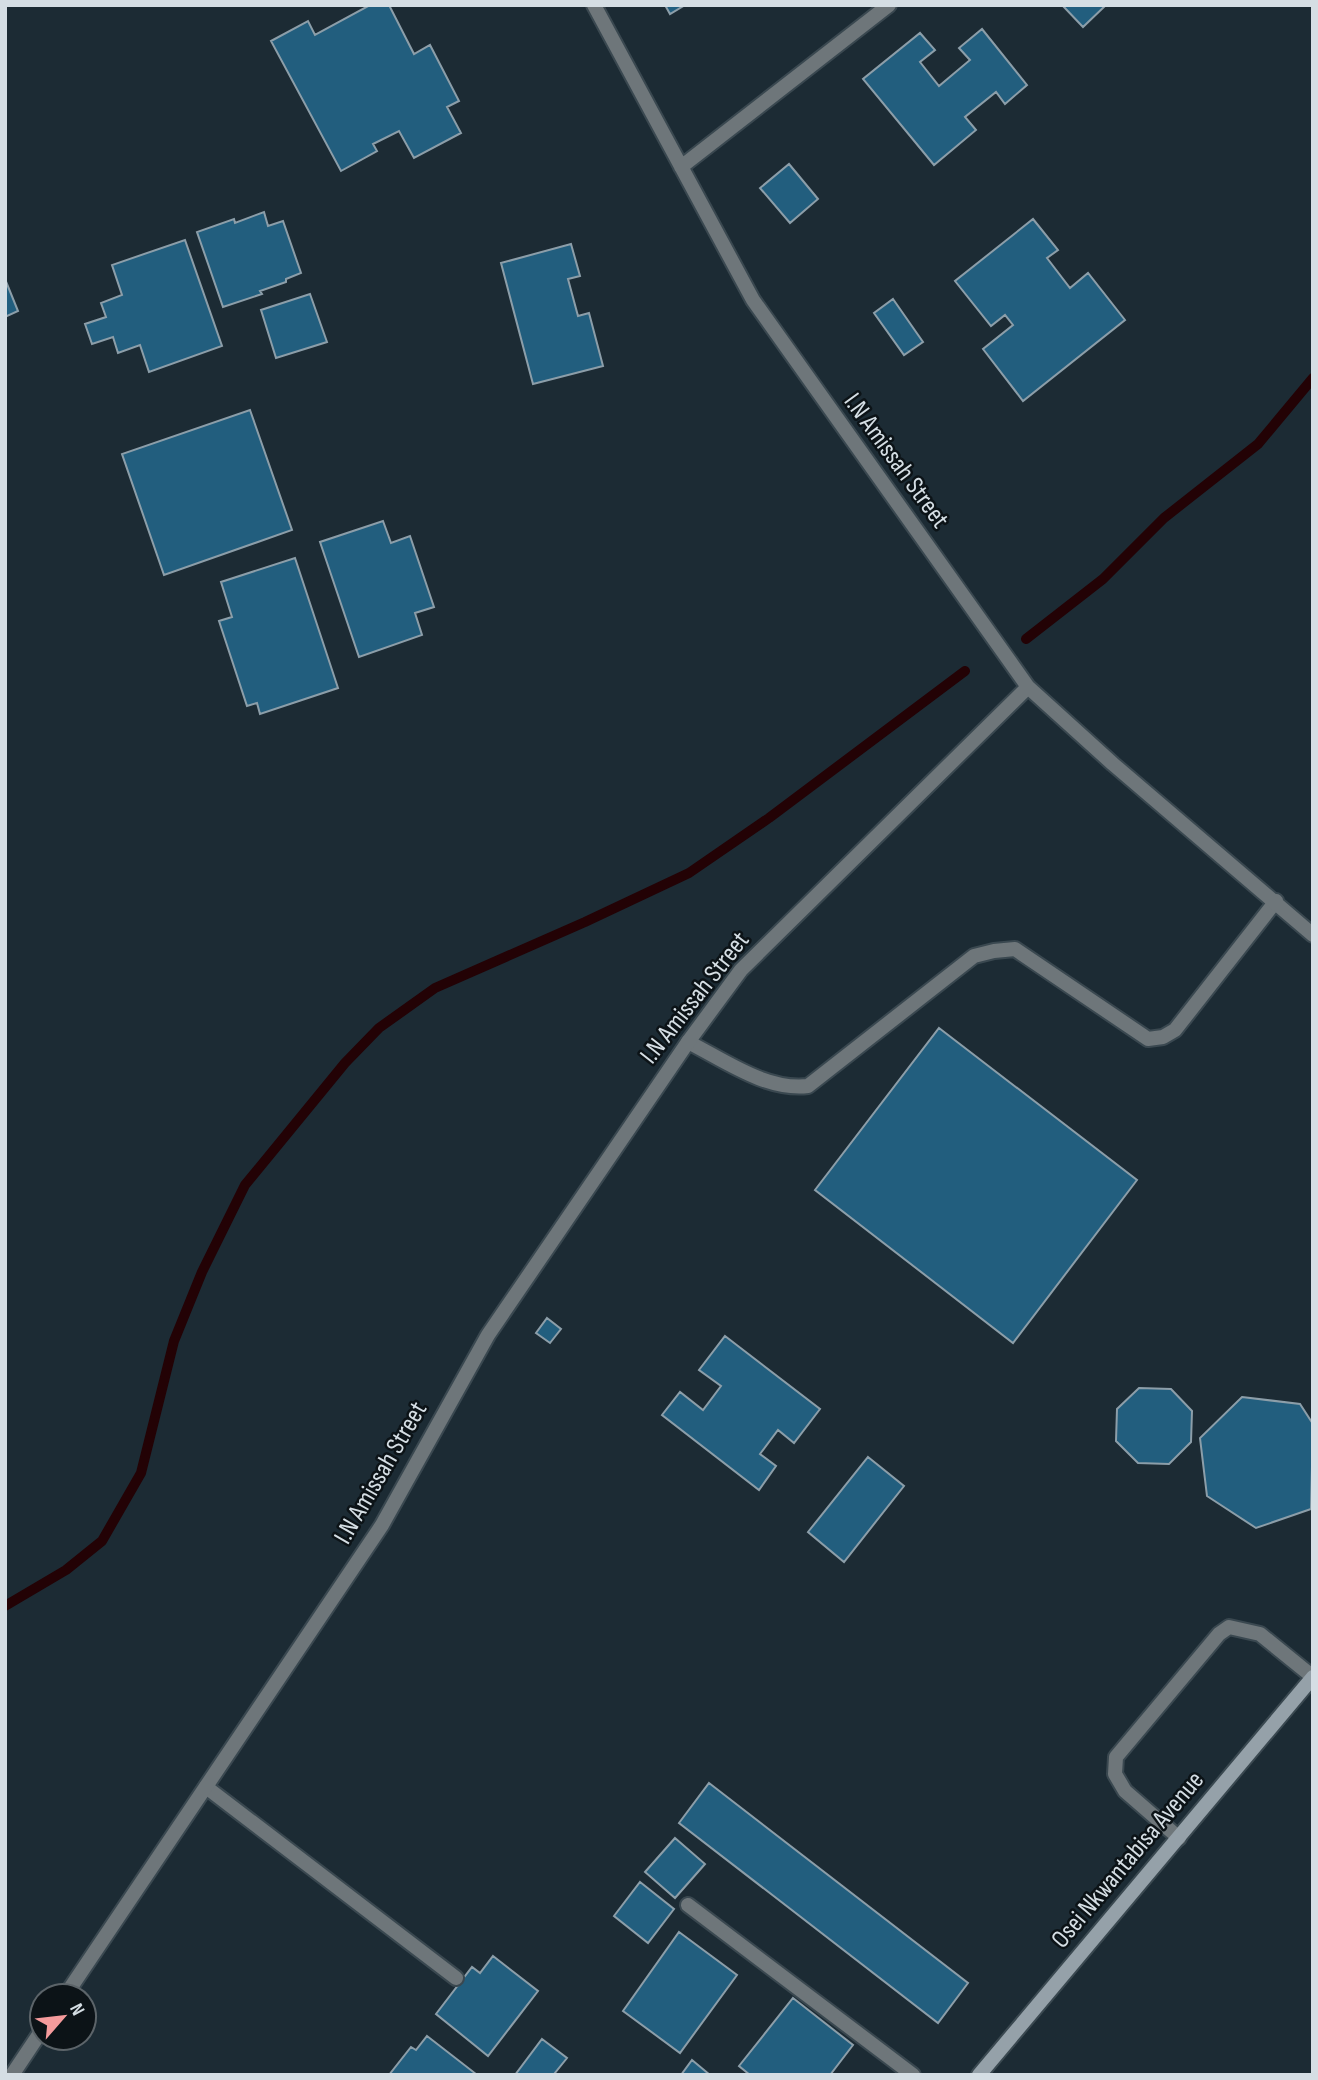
<svg xmlns="http://www.w3.org/2000/svg" width="1318" height="2080" font-family="'Sofia Sans Condensed',sans-serif">
	<rect width="100%" height="100%" fill="#1c2b34"/>
	<g fill="none" stroke-linecap="round" stroke-linejoin="round">
		<!-- stream -->
		<path stroke="#230205" stroke-width="10" d="M1026,639L1103,579L1164,518L1258,444L1313,378
			M5,1606L66,1570L102,1541L141,1473L174,1341L202,1272L245,1185L345,1063L379,1028L435,988L585,922L689,873L769,818L965,671"/>
	</g>
	<!-- building -->
	<path fill="#225e7e" stroke="#8c9ea9" stroke-width="2" d="M370,5H389L414,54L430,45L459,101L447,107L461,133L414,158L399,131L373,144L377,151L341,171L271,41L308,21L315,35Z
		M665,5H685L670,14Z
		M1062,5H1106L1083,27Z
		M982,29L1027,85L1005,104L996,92L965,117L976,130L934,165L863,79L920,33L935,50L920,62L939,86L970,60L959,48Z
		M789,164L818,199L790,223L760,188Z
		M264,212L268,226L283,221L301,273L286,279V282L260,291L262,294L223,307L197,232L234,219L235,223Z
		M1033,219L1058,250L1047,258L1070,288L1088,273L1125,320L1023,401L983,349L1013,325L1005,315L991,326L955,281Z
		M185,240L222,346L149,372L140,345L118,353L113,337L92,344L85,324L106,317L101,303L122,295L112,265Z
		M571,244L580,276L568,279L578,316L589,313L603,366L533,384L501,263Z
		M5,279L18,311L5,317Z
		M310,294L327,342L276,358L261,310Z
		M893,299L923,342L904,355L874,313Z
		M250,410L292,530L164,575L122,454Z
		M383,521L391,543L410,536L434,607L415,613L422,635L359,657L320,542Z
		M295,558L338,688L260,714L257,703L247,706L219,621L232,617L221,582Z
		M939,1028L1137,1180L1013,1343L815,1190Z
		M547,1318L561,1329L550,1343L536,1333Z
		M725,1336L820,1409L794,1443L778,1430L760,1454L776,1466L759,1490L662,1415L680,1392L703,1410L721,1386L699,1370Z
		M1139,1388L1171,1389L1192,1411L1191,1442L1169,1464L1138,1463L1116,1441L1117,1409Z
		M1242,1397L1300,1404L1313,1424L1311,1509L1256,1528L1207,1496L1200,1438Z
		M868,1457L904,1486L844,1562L808,1532Z
		M709,1783L968,1983L938,2023L679,1823Z
		M675,1838L705,1864L675,1898L645,1872Z
		M640,1882L674,1909L648,1943L614,1916Z
		M679,1932L737,1975L680,2053L623,2011Z
		M493,1956L538,1991L488,2056L436,2014L472,1967L480,1973Z
		M793,1998L853,2045L830,2075H750L739,2066Z
		M427,2036L476,2074L475,2075H389L411,2047L416,2050Z
		M542,2039L567,2058L555,2073L557,2075H515Z
		M692,2060L710,2075H681Z"/>
	<g fill="none" stroke-linecap="round" stroke-linejoin="round">
		<!-- lane casing -->
		<g stroke="#3a4850" stroke-width="18">
			<path id="lane" d="M688,1042C724,1060 766,1091 808,1086L974,956L994,951L1015,949L1148,1039L1163,1037L1175,1030L1276,901
				M206,1787L456,1978
				M1179,1838L1125,1791L1115,1774L1116,1757L1219,1634L1229,1627L1260,1634L1313,1677
				M688,1905L913,2075"/>
		</g>
		<!-- street casing -->
		<g stroke="#3a4850" stroke-width="18">
			<path id="street" d="M681,167L889,5
				M1028,687L1113,764L1313,935
				M65,1996L382,1525L488,1335L688,1042L741,970L1028,687L753,300L594,5
				M12,2075L42,2030"/>
		</g>
		<!-- secondary casing -->
		<g stroke="#3a4850" stroke-width="18">
			<path id="secondary" d="M979,2075L1313,1677"/>
		</g>
		<!-- lane -->
		<use href="#lane" stroke="#6e767a" stroke-width="14"/>
		<!-- street -->
		<use href="#street" stroke="#6e767a" stroke-width="14"/>
		<!-- secondary -->
		<use href="#secondary" stroke="#95a1a9" stroke-width="14"/>
	</g>
	<g text-anchor="middle" dominant-baseline="central" stroke-width="5" stroke-linejoin="round" paint-order="stroke">
		<!-- street labels -->
		<g font-size="26" fill="#d5dee4" stroke="#0c1317">
			<text transform="translate(896 461) rotate(54)">I.N Amissah Street</text>
			<text transform="translate(695 998) rotate(-52)">I.N Amissah Street</text>
			<text transform="translate(381 1473) rotate(-60)">I.N Amissah Street</text>
			<text transform="translate(1128 1860) rotate(-50)">Osei Nkwantabisa Avenue</text>
		</g>
	</g>
	<!-- border -->
	<rect width="1318" height="2080" fill="none" stroke="#d5dee4" stroke-width="14"/>
	<!-- north arrow -->
	<g transform="translate(63 2017) rotate(62)"><circle r="33" fill="#0c1317" stroke="#5c6469" stroke-width="2"/>
	<path d="M0-5L12 26L0 18L-12 26Z" fill="#f59b9c"/>
	<text y="-10" font-size="19" font-weight="bold" text-anchor="middle" fill="#d5dee4">N</text>
	</g>
</svg>
